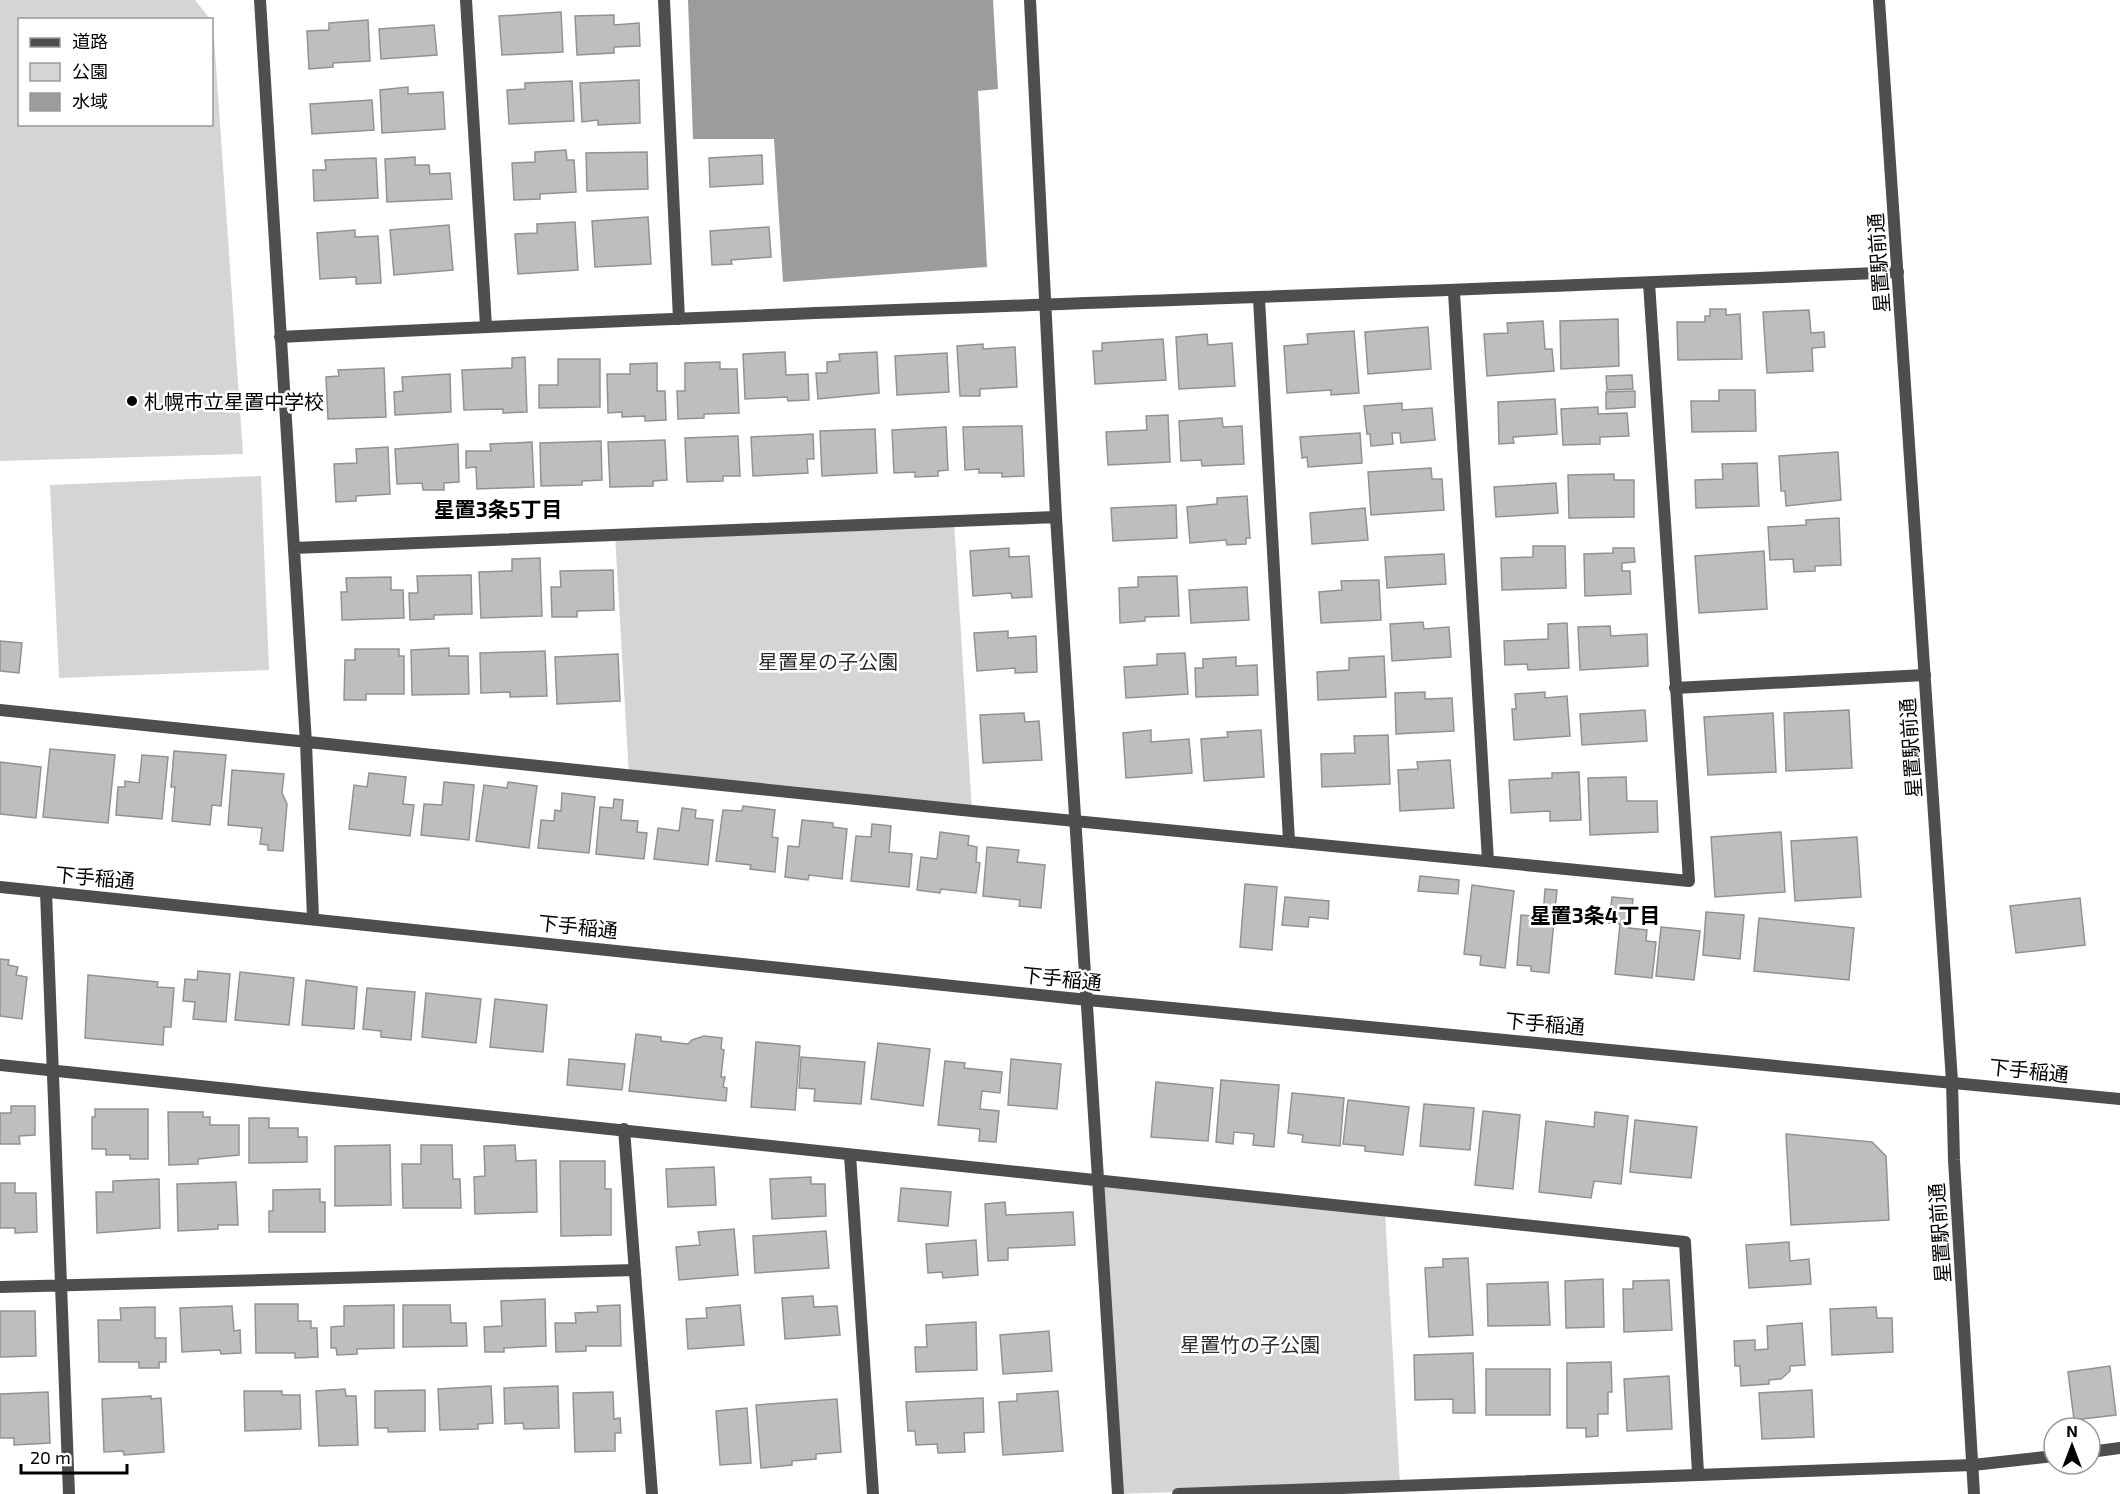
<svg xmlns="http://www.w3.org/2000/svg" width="2120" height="1494" font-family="'Exo 2','Noto Sans JP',sans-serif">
	<rect width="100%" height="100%" fill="#fff"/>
	<!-- green -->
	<path fill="#d5d5d5" d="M0,0H195L210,19L20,20V124H212V21L213,23L243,454L0,461Z
		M261,476L269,670L59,678L50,485Z
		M954,521L972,811L629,776L615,535Z
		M1098,1181L1385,1211L1400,1485L1118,1494Z"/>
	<!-- water -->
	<path fill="#9c9c9c" d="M688,0H993L998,89L978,91L987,267L783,282L774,139H693Z"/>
	<!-- building -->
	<path fill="#bebebe" stroke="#929292" stroke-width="1.5" d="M561,12L563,52L502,55L499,16Z
		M614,15V25L639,23L640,46L614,47V53L577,55L575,16Z
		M368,20L370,61L333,63V67L309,69L307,31L329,30V23Z
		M434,25L437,55L381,59L379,29Z
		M639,80L640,123L598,125V120L582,122L580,83Z
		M572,81L574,121L509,124L507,90L525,89V83Z
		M408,87V94L443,92L445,129L382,133L380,90Z
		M372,100L374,130L312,134L310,104Z
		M566,150L567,160H574L576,192L540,194V199L514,200L512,163L535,162V152Z
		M647,152L648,189L587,191L586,153Z
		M762,155L763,184L710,187L709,158Z
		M415,157V165H429L430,174L450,173L452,199L387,202L385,159Z
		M376,158L378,198L314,201L313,170H326L325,160Z
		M648,217L651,264L595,267L592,221Z
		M575,222L578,270L518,274L515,234L537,233V224Z
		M449,225L453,270L394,275L390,230Z
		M769,227L771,257L731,260L732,264L712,265L710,231Z
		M355,230V237L378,236L381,283L356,284V277L320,279L317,233Z
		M1710,309H1726V315L1740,314L1742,359L1678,360L1677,322H1705V316H1710Z
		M1809,310L1811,333L1824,332L1825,347L1812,348L1813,371L1767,373L1763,312Z
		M1618,319L1619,366L1561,369L1560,321Z
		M1543,321L1545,349H1552L1554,371L1487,376L1484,334L1508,333L1507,323Z
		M1428,327L1431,369L1368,374L1365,332Z
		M1354,331L1359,393L1331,395V390L1287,393L1284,346L1308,344L1307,334Z
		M1207,334L1208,345L1232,343L1235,386L1179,389L1176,337Z
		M1163,339L1166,380L1095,384L1093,351H1102V343Z
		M983,344V349L1015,347L1017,387L980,389V396H960L957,346Z
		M785,352L786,375L808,374L809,400L788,401L787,397L745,399L743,354Z
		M877,352L879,393L818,399L816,373H827V362L840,361L839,354Z
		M947,353L949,392L897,395L895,356Z
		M525,357L527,412L503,413V409L464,410L462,370L512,368V358Z
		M558,359H600V407L539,408V385H558Z
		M720,362V369H737L739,413L704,414V418L678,419L677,391H685V363Z
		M657,363V391H665L666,420L645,421V416L622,417V412L608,413L607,374H630V364Z
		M384,368L386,417L328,419L326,377L339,376L338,370Z
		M450,374L451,412L395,415L394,392L403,391L402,377Z
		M1632,375L1633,389L1607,390L1606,376Z
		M1719,390H1755L1756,431L1692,432L1691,401H1719Z
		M1635,391V407L1606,409V392Z
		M1555,399L1557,434L1513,437L1514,443L1499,444L1498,402Z
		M1402,403V410L1432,408L1435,440L1401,443L1400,433H1392L1393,444L1371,446L1370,434H1367L1364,406Z
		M1598,407V414L1627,413L1629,436L1600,437V444L1563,445L1561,409Z
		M1168,415L1170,462L1108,465L1106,432L1147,430L1146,416Z
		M1222,418L1223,427L1242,426L1244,464L1202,466L1201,460L1181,461L1179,421Z
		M1022,426L1024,476L1002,477V473H979V469L965,470L963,427Z
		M946,427L948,470L938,471V476L915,477V472L894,473L892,430Z
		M875,429L877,473L822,476L820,431Z
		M1360,433L1362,463L1308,467L1307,457L1302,458L1300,437Z
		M813,434L814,459H807L808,473L753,476L751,437Z
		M738,436L740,476H723V481L687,482L685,438Z
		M665,440L667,480L653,481V486L610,487L608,442Z
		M601,441L602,480L582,481V485L541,486L540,443Z
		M532,442L534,487L477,489L476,467L466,468V451H491L490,444Z
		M458,444L459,482L444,483V490H423L422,483L397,484L395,449Z
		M388,447L390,494L356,496V501L336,502L334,464L357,463L356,449Z
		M1838,452L1841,500L1786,506L1785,491H1781L1779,456Z
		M1757,463L1759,506L1696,508L1695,480L1723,479L1722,464Z
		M1431,468L1432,479H1442L1444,510L1371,515L1368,472Z
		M1614,474V480H1634V517L1569,518L1568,475Z
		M1556,483L1558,513L1496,517L1494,487Z
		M1247,496L1250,538H1246V544L1227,545L1226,540L1190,543L1187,507L1217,504V498Z
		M1176,505L1177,538L1113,541L1111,508Z
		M1365,508L1368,540L1312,544L1310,513Z
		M1839,518L1841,565L1815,566V571L1794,572L1793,559L1770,560L1768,527L1806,525V520Z
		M1533,546H1565L1566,588L1502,590L1501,558L1533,557Z
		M1009,548V557L1029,556L1032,597L1012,598L1011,593L973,596L970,551Z
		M1613,548H1634L1635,562L1622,563V571H1630L1631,594L1585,596L1584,554L1613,553Z
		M1764,551L1767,609L1699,613L1695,556Z
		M1444,554L1446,584L1387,588L1385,557Z
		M540,558L542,616L481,618L479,572L512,571V559Z
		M613,570L614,610L577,611V617H552L551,587H561L560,571Z
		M471,575L472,614L434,615V619L410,620L409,593H418L417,576Z
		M1177,576L1179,616L1145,617V621L1120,623L1119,588L1138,587V577Z
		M391,577V590H403L404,618L342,620L341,592H347L346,578Z
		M1379,580L1381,620L1321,623L1319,592L1342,590L1341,581Z
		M1247,587L1249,620L1191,623L1189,590Z
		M1423,622L1424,629L1449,627L1451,657L1392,661L1390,624Z
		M1567,623L1569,668L1528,670L1527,664L1505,665L1504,641L1548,639V624Z
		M1610,626L1611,636L1647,634L1648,666L1580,670L1578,627Z
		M1008,631V638L1036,636L1037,672L1015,673V668L977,671L974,633Z
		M0,641L22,643L19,673L0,671Z
		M449,648V656H468L469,694L412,695L411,650Z
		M355,649H399V656H404V694H366V700H344L345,660H355Z
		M545,651L547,696L510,697V692L481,693L480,653Z
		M1185,653L1188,694L1126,698L1124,667L1157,665V654Z
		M618,654L620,701L557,704L555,657Z
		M1384,656L1386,697L1318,700L1317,672L1349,670V658Z
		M1236,657V666L1257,665L1258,695L1196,697L1195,668H1203V659Z
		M1425,692V699L1452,698L1454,731L1396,734L1395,693Z
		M1545,692V698L1567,696L1570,736L1514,740L1512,709H1516L1515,694Z
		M1645,710L1647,741L1582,745L1580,714Z
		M1849,710L1852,768L1786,771L1784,713Z
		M1024,713L1025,722L1039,721L1042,760L983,763L980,715Z
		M1773,713L1776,772L1708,775L1704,717Z
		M1151,730V742L1189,739L1192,773L1126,778L1123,733Z
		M1261,730L1264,777L1204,781L1201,739L1228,737L1227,732Z
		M1388,735L1390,784L1322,787L1321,754L1355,753L1354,736Z
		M50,749L115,755L108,823L43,817Z
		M174,751L226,755L221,806L212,805L210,825L172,821L175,787H171Z
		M142,755L168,757L162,819L116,815L118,787H125V781L139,783Z
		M1450,760L1454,808L1400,811L1398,770L1418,769L1417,762Z
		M0,762L41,767L36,818L0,814Z
		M232,770L284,774L282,793L287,804L283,851L268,850V845L260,844L262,828L228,825Z
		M1579,772L1581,820L1550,821V811L1511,813L1509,780L1552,778V773Z
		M369,773L406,777L403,804L414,805L410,836L349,829L354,785L367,787Z
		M1626,777L1627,801H1657L1658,832L1590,835L1588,778Z
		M444,782L474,785L469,840L421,835L424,804L442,805Z
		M508,782L537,786L529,848L476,841L484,785L507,788Z
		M562,793L595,797L589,853L538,848L541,820L554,821L555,810L561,811Z
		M614,799L623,800L621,820L638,821L637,832L647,833L644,859L596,854L600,807L613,808Z
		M743,806L775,810L772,837L778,838L775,872L750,869L751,865L716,861L723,810L742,811Z
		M682,808L696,810L695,818L713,820L708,865L654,859L658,828L679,831Z
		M802,820L833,823V827L847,829L842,879L809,875L808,880L785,877L788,846L799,847Z
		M872,824L891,826L889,852L912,854L909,887L851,881L856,836L871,837Z
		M940,832L969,836L968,845L977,847L976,862L980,863L976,893L941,889L940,893L917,890L921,857L937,859Z
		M1781,832L1785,892L1715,897L1711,837Z
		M1857,837L1861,897L1795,901L1791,841Z
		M987,847L1019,850L1017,862L1045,865L1041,908L1019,906L1020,900L983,896Z
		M1420,876L1459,880L1458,894L1418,891Z
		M1245,884L1277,887L1272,950L1240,947Z
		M1472,885L1514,891L1505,968L1480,965L1481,956L1464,954Z
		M1545,889L1557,890L1549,973L1531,971V966L1517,965L1521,915L1543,917Z
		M1285,897L1329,901L1328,919L1309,917L1308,927L1282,925Z
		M1612,897L1633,899L1629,928L1647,930L1646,941L1656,942L1652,978L1615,974L1620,924L1609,923Z
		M2080,898L2085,945L2016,953L2010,906Z
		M1706,912L1744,915L1740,959L1703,955Z
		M1759,918L1854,928L1849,980L1754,971Z
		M1661,927L1700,931L1694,980L1656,976Z
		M0,959L9,960L8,965L18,967L16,975L27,977L22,1019L0,1016Z
		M198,971L230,974L226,1022L193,1019L195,1002L183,1001L185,979L197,980Z
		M240,972L294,978L289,1025L235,1020Z
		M88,975L158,982L157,987L174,988L171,1027H164L163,1045L85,1038Z
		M306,980L357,987L354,1029L302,1025Z
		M367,988L415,992L411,1040L381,1037V1031L363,1029Z
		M426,993L481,999L476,1043L422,1037Z
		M495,999L547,1005L543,1052L490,1047Z
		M636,1034L661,1037V1041L688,1044L692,1040L704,1036L722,1038L721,1049L724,1050L721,1077H725L723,1087L727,1088L726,1101L629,1091Z
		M756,1042L800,1046L795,1110L751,1107Z
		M878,1043L930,1049L923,1106L871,1099Z
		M801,1057L865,1062L861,1104L814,1101L815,1089L799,1088Z
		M569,1059L625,1064L622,1090L567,1085Z
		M1011,1059L1061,1064L1057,1109L1008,1105Z
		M945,1061L965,1063L964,1068L1002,1072L1000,1093L982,1091L980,1109L999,1111L996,1142L979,1141L980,1129L938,1125Z
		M1221,1080L1279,1085L1274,1147L1253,1145L1254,1134L1234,1132L1233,1144L1216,1142Z
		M1156,1082L1213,1088L1208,1141L1151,1137Z
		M1292,1093L1344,1098L1340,1146L1302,1142L1303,1135L1288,1133Z
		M1348,1100L1409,1107L1403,1155L1365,1151V1146L1343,1144Z
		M1424,1104L1474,1108L1470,1150L1420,1146Z
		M11,1106H35V1135L19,1136L20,1144H0V1113H11Z
		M95,1109H148V1159H130V1155H106V1149H92V1117H95Z
		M1483,1111L1520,1115L1513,1189L1475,1185Z
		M168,1112H203V1117H210V1125H239V1155L198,1159V1164L169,1165Z
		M1595,1112L1628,1116L1621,1184L1594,1181L1591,1198L1539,1192L1546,1121L1594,1127Z
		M249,1118H269V1128H298V1137H307V1162L249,1163Z
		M1635,1120L1697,1127L1691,1178L1630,1172Z
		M1786,1134L1872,1142L1886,1156L1889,1220L1791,1225Z
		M390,1145L391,1205L335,1206V1146Z
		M421,1145H452L453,1179H460L461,1208H403L402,1164H421Z
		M515,1145L516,1161L536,1160L537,1212L475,1214L474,1177L485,1176L484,1146Z
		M560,1161H605V1189H611V1235L561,1236Z
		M714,1167L716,1205L668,1207L666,1169Z
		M811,1177V1184H825L826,1216L772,1219L770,1179Z
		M159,1179L160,1228L97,1233L96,1192H113V1181Z
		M236,1182L238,1225H218V1229L178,1231L177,1184Z
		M0,1183H15V1193H36L37,1232L15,1233V1228H0Z
		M901,1188L951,1192L948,1226L898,1221Z
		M320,1189V1202H325V1232H269V1211H273V1190Z
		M1005,1202L1006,1215L1073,1212L1075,1245L1008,1248V1260L988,1261L985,1204Z
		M734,1229L738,1275L679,1280L676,1247L700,1245L698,1232Z
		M826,1231L829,1268L755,1273L753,1236Z
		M976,1240L978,1275L943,1278L942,1272L928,1273L926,1244Z
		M1789,1242L1790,1261L1809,1259L1811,1284L1749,1288L1746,1245Z
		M1468,1258L1473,1335L1429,1337L1425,1268L1443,1267V1259Z
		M1603,1279L1604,1327L1566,1328L1565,1281Z
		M1669,1280L1672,1330L1624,1332L1623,1289H1633V1281Z
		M1548,1282L1550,1325L1488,1326L1487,1284Z
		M813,1296L814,1307L837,1306L840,1335L785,1339L782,1298Z
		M545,1299L546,1346L504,1348V1352H485L484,1327L502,1326L501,1301Z
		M255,1304H298V1321H311V1328H317L318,1357L295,1358V1353H256Z
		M394,1305V1348L357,1349V1354L337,1355L336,1348H331V1327L344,1326V1306Z
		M403,1305H450L451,1323H466L467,1346L403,1347Z
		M620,1305L621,1346H586V1351L556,1352L555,1323H576L575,1313L598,1312L597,1306Z
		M740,1305L744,1345L688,1349L686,1319L707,1318L706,1308Z
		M232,1306L234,1331L240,1330L241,1353L221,1354L220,1350L182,1352L180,1308Z
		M155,1307V1338H166V1362H159V1368H139V1362H99L98,1320H121L120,1308Z
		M1876,1307L1877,1318H1892L1893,1352L1832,1355L1830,1309Z
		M0,1311H35L36,1356L0,1357Z
		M976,1322L977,1370L916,1372L915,1347H927L926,1325Z
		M1802,1323L1805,1365L1790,1366V1371L1781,1379L1769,1380V1384L1741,1386L1740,1366H1735L1734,1341L1755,1340V1350L1768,1349L1767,1326Z
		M1049,1331L1052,1371L1003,1374L1000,1335Z
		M1473,1353L1475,1413H1453V1399L1415,1400L1414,1355Z
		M1611,1362L1612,1392H1608V1414H1598V1436L1586,1437V1428H1567V1363Z
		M2110,1366L2116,1415L2074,1420L2068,1372Z
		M1486,1369H1550V1415H1486Z
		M1669,1376L1672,1429L1627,1431L1624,1379Z
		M491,1386L493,1423L478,1424V1429L440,1430L438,1389Z
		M558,1386L559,1428L524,1429L523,1423L505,1424L504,1388Z
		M345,1389L346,1396H356L358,1445L319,1446L316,1391Z
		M425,1390V1431L388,1432V1428H375V1391Z
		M1812,1390L1814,1437L1762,1439L1759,1393Z
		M244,1391H282V1395H300L301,1429L245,1431Z
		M1058,1391L1063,1451L1003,1455L999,1402L1017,1401V1394Z
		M48,1392L50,1443L14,1445V1438H0V1394Z
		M613,1392L614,1419L620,1418L621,1433H615V1451L575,1452L573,1393Z
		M151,1396V1399L161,1398L164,1452L124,1455L123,1451L104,1452L102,1399Z
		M983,1398L984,1432L964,1433L965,1452L938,1453L937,1444L916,1445L915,1431H908L906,1402Z
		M837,1399L841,1452L816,1454V1459L792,1461V1465L761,1468L756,1405Z
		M747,1408L751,1463L720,1465L716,1411Z"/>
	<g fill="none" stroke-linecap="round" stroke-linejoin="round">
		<!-- minor -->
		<path stroke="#4e4e4e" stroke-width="12" d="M260,0L306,743L313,918
			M466,0L486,326
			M664,0L679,319
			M1030,0L1056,517L1118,1494
			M1454,292L1488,861
			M1259,299L1289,841
			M280,337C819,309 1359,296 1898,272
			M294,548L1056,517
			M1675,688L1925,675
			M0,710L972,811L1689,881L1649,283
			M46,892L69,1494
			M0,1065L1685,1242L1698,1473
			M624,1129L652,1494
			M850,1155L873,1494
			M0,1287L635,1270
			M2090,1452L2120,1448
			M1178,1494L1973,1465L2054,1456"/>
		<!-- tertiary -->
		<path stroke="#4e4e4e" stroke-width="12" d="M1879,0L1952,1081L1954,1160L1974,1494
			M0,887L1088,1000L2120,1099"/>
	</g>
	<!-- markers -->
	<circle fill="#000" stroke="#fff" stroke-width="2" cx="132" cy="401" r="6"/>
	<g text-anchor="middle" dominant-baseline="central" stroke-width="5" stroke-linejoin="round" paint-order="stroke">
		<!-- street labels -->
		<g font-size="20" fill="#000" stroke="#fff">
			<text transform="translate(1878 263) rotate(-94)">星置駅前通</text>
			<text transform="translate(1910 748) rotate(-94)">星置駅前通</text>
			<text transform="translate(95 877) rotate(5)">下手稲通</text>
			<text transform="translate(578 926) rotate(6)">下手稲通</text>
			<text transform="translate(1062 978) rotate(6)">下手稲通</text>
			<text transform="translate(1545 1023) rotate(5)">下手稲通</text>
			<text transform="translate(2029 1070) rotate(6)">下手稲通</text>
			<text transform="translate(1939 1233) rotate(-94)">星置駅前通</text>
		</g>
		<!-- poi labels -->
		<g font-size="20" fill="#000" stroke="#fff" text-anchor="start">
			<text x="144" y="401">札幌市立星置中学校</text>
		</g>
		<!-- park labels -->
		<g font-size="20" fill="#2c2c2c" stroke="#fff">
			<text x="828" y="661">星置星の子公園</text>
			<text x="1250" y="1344">星置竹の子公園</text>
		</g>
		<!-- neighbourhood labels -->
		<g font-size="21" font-weight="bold" fill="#000" stroke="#fff">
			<text x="498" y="508">星置3条5丁目</text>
			<text x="1595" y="914">星置3条4丁目</text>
		</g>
	</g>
	<!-- legend -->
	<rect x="18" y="18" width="195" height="108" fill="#ffffff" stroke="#999999" stroke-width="1.5"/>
	<rect x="30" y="38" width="30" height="9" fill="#4e4e4e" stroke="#999999" stroke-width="1.5"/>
	<text x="72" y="48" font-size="18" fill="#000000">道路</text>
	<rect x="30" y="63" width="30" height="18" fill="#d5d5d5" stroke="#999999" stroke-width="1.5"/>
	<text x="72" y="78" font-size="18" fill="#000000">公園</text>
	<rect x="30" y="93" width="30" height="18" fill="#9c9c9c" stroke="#999999" stroke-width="1.5"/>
	<text x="72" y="108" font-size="18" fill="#000000">水域</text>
	<!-- north arrow -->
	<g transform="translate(2072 1446)"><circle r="28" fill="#ffffff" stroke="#999999" stroke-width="1.5"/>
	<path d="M0-4.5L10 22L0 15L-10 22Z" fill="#000000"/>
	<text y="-9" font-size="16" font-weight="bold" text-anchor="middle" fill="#000000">N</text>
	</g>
	<!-- scale -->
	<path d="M21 1464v9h106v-9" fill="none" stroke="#000000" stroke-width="3"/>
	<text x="30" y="1464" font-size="18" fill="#000000" stroke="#ffffff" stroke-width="4.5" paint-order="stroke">20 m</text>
</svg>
